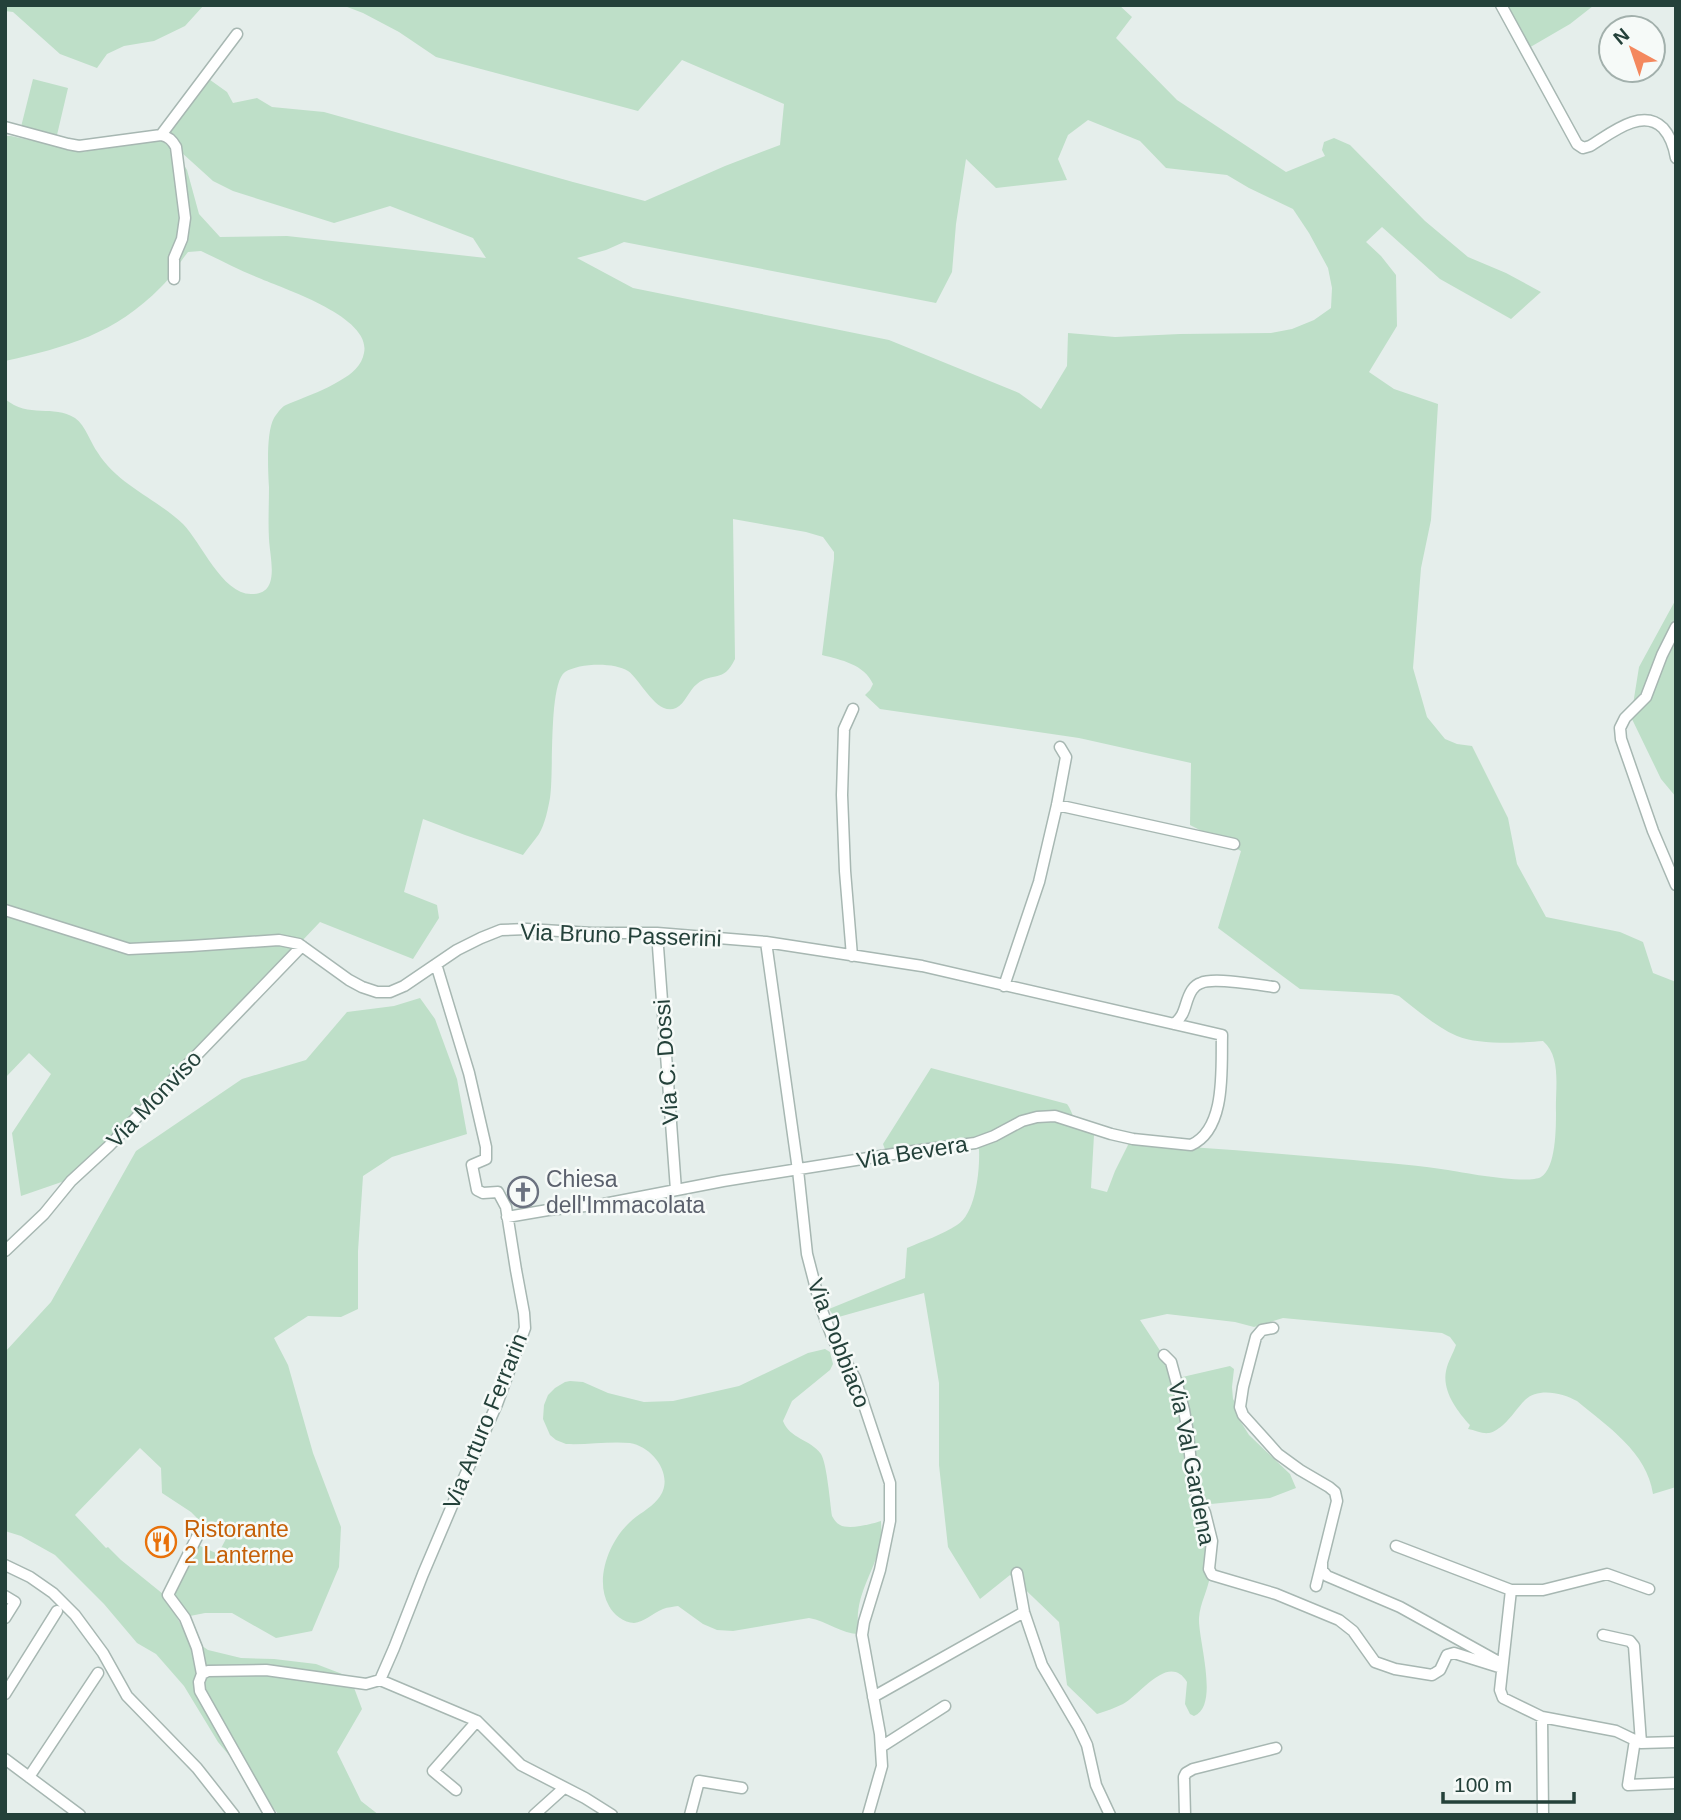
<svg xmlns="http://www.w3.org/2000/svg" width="1681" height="1820" font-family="Arial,sans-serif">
	<rect width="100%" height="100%" fill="#e5eeeb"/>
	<!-- green -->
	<path fill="#bedfc8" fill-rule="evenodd" d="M5,5H204L185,26L154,41L124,46L107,54L97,68L60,54L13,12L5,11Z
		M342,5H1119L1132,17L1116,38L1177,100L1286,172L1325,156L1322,150L1324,142L1334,138L1350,145L1425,221L1468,257L1506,273L1541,292L1511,319L1440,279L1382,227L1366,242L1381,256L1396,275L1397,326L1369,372L1394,389L1438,404L1431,520L1421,568L1413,668L1427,717L1445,739L1457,744L1472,746L1508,818L1517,864L1546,917L1620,932L1643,942L1653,973L1676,982V1487L1653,1494C1647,1452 1607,1426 1577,1401C1563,1393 1538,1387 1525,1400C1517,1408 1512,1417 1503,1425C1499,1428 1495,1432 1489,1433C1482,1434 1475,1430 1468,1429L1470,1425C1457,1411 1442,1391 1446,1371C1448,1361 1453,1354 1456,1345L1450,1337L1442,1333L1283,1318L1254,1327L1235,1322L1167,1314L1140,1320L1178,1378L1230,1366L1234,1369L1232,1387L1233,1399L1239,1409V1419L1249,1435L1290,1474L1296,1488L1270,1498L1201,1505C1206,1528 1213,1553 1210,1576C1208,1590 1200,1603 1199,1618C1198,1640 1220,1706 1194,1716L1190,1714L1185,1704L1187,1682C1169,1652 1140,1695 1123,1704C1115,1708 1106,1711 1097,1714L1067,1685L1059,1622L1010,1575L980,1599L948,1547L939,1465V1383L924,1293L835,1318L829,1309L905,1278L907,1248C923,1241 942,1235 957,1225C976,1214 980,1169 979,1149L891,1155L886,1152L883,1144L931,1068L1067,1104C1071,1109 1072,1115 1075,1120C1079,1127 1087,1131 1094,1135L1091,1188L1107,1192L1115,1171L1129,1143C1200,1147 1270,1153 1341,1159C1374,1162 1408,1164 1441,1169C1461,1172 1527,1185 1541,1177C1556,1168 1556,1128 1556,1112C1555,1089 1562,1057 1543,1041C1521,1043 1478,1045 1457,1036C1436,1027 1417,1010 1399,996L1392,994L1300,989L1218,928L1241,851L1190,825L1191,763L1079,738L880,709L865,695L870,690L873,684C864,664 841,660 822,655L834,559V552L823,537L806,532L733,519L735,659C723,684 713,671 697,684C689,690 685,704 676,708C657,717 640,679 628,671C614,662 579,663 565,672C548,684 554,775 550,798C548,809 545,824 539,834C534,841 528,848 523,855L465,835L423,819L404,892L437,905L439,918L413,959L320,922L79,1176L21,1196L12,1133L51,1074L29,1053L5,1078V399C29,419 53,404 75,418C86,426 90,442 98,453C118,485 157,499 183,524C201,542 222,594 251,594C281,595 270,559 269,539C268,522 269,504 269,487C268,470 266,432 274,418C276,415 280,409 284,406C289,403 297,401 303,398C316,393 330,387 341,380C352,374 362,365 364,353C372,317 284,289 259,278C239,270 220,260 201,251L188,252C179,263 172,277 161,287C115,334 67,347 5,361V136H11L84,152L141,135L156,136L176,152L187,170L199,214L220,237L287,236L486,258L473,238L390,206L334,223L233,191L213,181L181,152L166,133L206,77L227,92L233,103L257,98L272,107L324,112L573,182L645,201L725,166L780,145L784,104L682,60L638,111L436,57L399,32L363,13ZM1088,120L1140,141L1166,168L1227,175L1249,188L1293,209L1309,233L1328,268L1332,288L1331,308L1314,320L1292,329L1271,333L1180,334L1115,337L1068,333L1067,366L1041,409L1019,393L889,340L633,288L577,258L606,250L624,242L936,303L952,272L956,224L966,159L996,188L1067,180L1058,159L1068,135Z
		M1503,5H1593V6L1570,24L1527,49Z
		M33,79L68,88L57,135L21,127Z
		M1676,599V797L1661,779L1631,717L1639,667Z
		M420,998L435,1019L457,1079L467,1134L392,1157L363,1176L358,1251V1309L341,1317L308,1316L274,1338L288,1365L313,1453L341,1527L339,1567L312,1631L276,1638L232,1613H205L190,1616L174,1593L198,1545L218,1554L228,1535L199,1520L191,1512L162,1493L161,1468L140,1448L75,1515L106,1548L108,1547L121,1560L163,1594L179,1621L186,1635L208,1650L241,1658L274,1659L316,1664L350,1677L362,1709L337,1752L361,1801L379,1815H279L218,1742L184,1686L156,1654L137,1643L104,1604L55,1555L21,1536L5,1531V1352L51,1302L136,1151L242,1079L306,1060L347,1012L394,1006Z
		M825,1349L830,1352L833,1364L830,1370L792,1401L783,1421C790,1439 810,1439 821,1454C827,1464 830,1503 832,1516C834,1519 836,1523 840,1525C849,1530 872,1524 881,1521C881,1527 882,1533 881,1538C876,1574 852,1594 859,1634C842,1634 827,1621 809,1618L733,1631L717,1630L703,1624L678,1606C673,1607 668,1607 663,1609C653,1613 644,1622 634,1623C624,1623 613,1614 609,1606C594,1580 609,1542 629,1523C638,1514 650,1509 658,1499C676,1478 654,1447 630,1443C609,1441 588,1445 566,1444L556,1440L550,1435L543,1419L544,1405L548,1395L555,1388L565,1382L570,1381L583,1382L608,1393L644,1402L673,1401L739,1386L808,1353Z"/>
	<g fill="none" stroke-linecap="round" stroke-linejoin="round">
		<!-- minor casing -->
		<g stroke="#a7b7b2" stroke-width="13">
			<path id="minor" d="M1501,5L1577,144L1583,148L1590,146C1610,134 1642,107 1663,128C1671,137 1674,146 1676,158
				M5,127L68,144L79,146L161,135C169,137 172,140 176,147L185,218L182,239L174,258V279
				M161,135L237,34
				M1676,627L1662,655L1646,697L1625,718L1620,728L1621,739L1653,831L1676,885
				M1057,805L1234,844
				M5,910L129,949L191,946L279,940L299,944L349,980L362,987L377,992H390L404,986L457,950L481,938L501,930L527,929L592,933H657L766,942L922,966L1222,1035C1221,1067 1227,1129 1191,1145L1133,1139L1111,1134L1055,1116L1037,1117L1022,1121L994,1136L975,1143L906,1152L723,1181L604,1204L548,1210L507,1217
				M657,933L676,1190
				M766,942L798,1170L807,1254L821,1308L833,1339L855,1378L890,1483V1521L880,1570L864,1622L862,1635L880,1734L882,1766L868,1815
				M852,956L845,871L842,795L844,729L853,709
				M1004,986L1039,882L1057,805L1066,757L1060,747
				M1174,1024C1187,1014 1184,1002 1192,990C1194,987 1197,984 1201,983C1213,977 1259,985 1274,987
				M5,1251L44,1214L71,1181L109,1146L302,946
				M1273,1328L1262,1330L1256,1337L1243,1387L1240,1407L1243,1415L1278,1454L1300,1470L1329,1487L1335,1492L1337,1501L1316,1586
				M1164,1355L1171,1362L1184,1410L1188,1433L1192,1475L1197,1495L1205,1513L1212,1541L1209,1569L1212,1575L1276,1594L1339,1620L1353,1631L1375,1662L1395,1669L1432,1675L1440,1670L1447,1655L1454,1653L1502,1668
				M197,1537L168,1595L185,1618L197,1648L202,1674
				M1396,1546L1511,1590L1500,1690L1503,1698L1542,1717L1616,1731L1641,1743L1676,1742
				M1322,1563V1570L1327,1576L1400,1607L1499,1662
				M5,1565L30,1577L53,1593L75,1615L103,1653L127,1696L197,1768L234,1815
				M1017,1573L1024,1612L1042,1665L1079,1728L1087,1745L1096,1785L1110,1815
				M1511,1590H1543L1607,1574L1649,1589
				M5,1596L15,1602L5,1618
				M1603,1635L1630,1641L1634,1646L1641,1743
				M380,1680L477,1721L521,1765L585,1798L612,1815
				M5,1694L57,1611
				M873,1697L1024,1612
				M1542,1717L1543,1815
				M1635,1740L1628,1785L1676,1783
				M881,1747L945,1706
				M5,1759L80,1815
				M29,1777L98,1673
				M456,1790L433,1771L477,1721
				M270,1815L200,1691L199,1682L202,1674L208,1671L266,1670L366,1684L380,1680L394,1648L423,1574L463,1480L497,1404L525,1328L524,1313L516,1270L506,1207L498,1192L483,1193L477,1190L472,1165L486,1159V1147L469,1073L436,964
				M534,1815L564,1788
				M690,1815L699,1781L742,1788
				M1185,1815L1184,1777L1186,1773L1193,1769L1276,1748"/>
		</g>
		<!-- minor -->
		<use href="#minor" stroke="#fff" stroke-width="10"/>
	</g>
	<!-- icons -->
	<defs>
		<g id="church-ring" transform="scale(1.575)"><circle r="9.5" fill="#f6faf8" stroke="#6b7280" stroke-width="1.5"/><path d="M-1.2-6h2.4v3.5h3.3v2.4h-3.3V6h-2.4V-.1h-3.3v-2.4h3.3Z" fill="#6b7280"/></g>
		<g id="restaurant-ring" transform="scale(1.575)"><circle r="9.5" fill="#f6faf8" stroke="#e8710a" stroke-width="1.5"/><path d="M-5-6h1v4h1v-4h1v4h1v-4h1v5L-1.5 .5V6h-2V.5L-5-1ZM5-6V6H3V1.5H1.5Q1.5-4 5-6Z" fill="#e8710a"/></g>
	</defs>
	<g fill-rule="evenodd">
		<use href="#church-ring" x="523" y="1192"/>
		<use href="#restaurant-ring" x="161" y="1542"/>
	</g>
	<g text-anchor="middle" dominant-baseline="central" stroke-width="5" stroke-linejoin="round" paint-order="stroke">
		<!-- street labels -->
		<g font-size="23" fill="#24413a" stroke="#f6faf8">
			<text transform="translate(621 935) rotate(2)">Via Bruno Passerini</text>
			<text transform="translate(666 1062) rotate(-94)">Via C. Dossi</text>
			<text transform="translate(154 1099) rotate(-46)">Via Monviso</text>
			<text transform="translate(912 1152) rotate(-9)">Via Bevera</text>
			<text transform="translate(839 1343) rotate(69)">Via Dobbiaco</text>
			<text transform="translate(485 1421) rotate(-68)">Via Arturo Ferrarin</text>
			<text transform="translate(1192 1463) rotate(79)">Via Val Gardena</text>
		</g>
		<!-- worship labels -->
		<g font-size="23" fill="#5b616d" stroke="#f6faf8" text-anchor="start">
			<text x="546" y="1179">Chiesa<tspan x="546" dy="26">dell'Immacolata</tspan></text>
		</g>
		<!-- food labels -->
		<g font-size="23" fill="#c56008" stroke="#f6faf8" text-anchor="start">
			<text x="184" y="1529">Ristorante<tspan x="184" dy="26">2 Lanterne</tspan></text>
		</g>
	</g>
	<!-- border -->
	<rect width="1681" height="1820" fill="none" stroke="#24413a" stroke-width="14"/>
	<!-- north arrow -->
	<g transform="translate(1632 49) rotate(320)"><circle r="33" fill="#f6faf8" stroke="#a2b0ac" stroke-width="2"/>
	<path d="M0-5L12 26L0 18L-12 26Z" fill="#f4885e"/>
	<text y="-10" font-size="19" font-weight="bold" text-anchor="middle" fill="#24413a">N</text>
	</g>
	<!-- scale -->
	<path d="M1443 1792v10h131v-10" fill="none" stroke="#24413a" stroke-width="3.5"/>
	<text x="1454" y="1792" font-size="21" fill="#24413a" stroke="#f6faf8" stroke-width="5" paint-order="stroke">100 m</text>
</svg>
